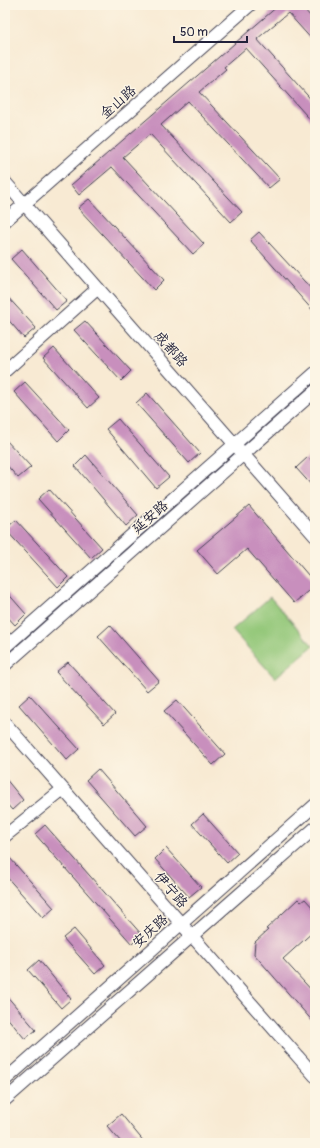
<svg xmlns="http://www.w3.org/2000/svg" width="320" height="1148" font-family="Pangolin,'LXGW WenKai TC',sans-serif">
	<rect width="100%" height="100%" fill="#fcf5e5"/>
	<filter id="ink" filterUnits="userSpaceOnUse"><feTurbulence type="fractalNoise" baseFrequency=".025" numOctaves="2"/><feDisplacementMap in="SourceGraphic" scale="8" xChannelSelector="R" yChannelSelector="G"/><feConvolveMatrix kernelMatrix="1 2 1 2 8 2 1 2 1" color-interpolation-filters="sRGB"/></filter>
	<filter id="wash" filterUnits="userSpaceOnUse"><feTurbulence type="fractalNoise" baseFrequency=".012" numOctaves="4" result="noise"/><feDisplacementMap in="SourceGraphic" scale="16" xChannelSelector="R" yChannelSelector="G"/><feGaussianBlur stdDeviation="0.9" result="paint"/><feColorMatrix in="noise" values="0 0 0 0 0 0 0 0 0 0 0 0 0 0 0 0 0 1.4 0 .05"/><feComposite in="paint" operator="in"/></filter>
	<g filter="url(#wash)">
		<rect width="100%" height="100%" fill="#f8ead3"/>
		<!-- green -->
		<path fill="#94c87a" stroke="#5b755a" d="M270,597L313,646L275,678L232,630Z"/>
		<g id="blocks">
			<!-- building -->
			<path fill="#c88fbd" d="M279,5H300L315,21V43L288,13L257,39L315,104V125L246,48L224,67L226,69L199,92L280,179L269,188L188,101L161,125L242,212L231,222L150,134L123,157L204,244L193,254L112,167L79,195L71,185Z
				M89,199L164,280L154,290L78,208Z
				M259,232L315,293V313L250,240Z
				M22,249L67,301L56,310L11,259Z
				M5,294L36,328L24,338L5,316Z
				M85,321L131,371L121,381L74,330Z
				M54,348L99,398L88,408L43,358Z
				M25,382L69,430L58,441L14,392Z
				M147,393L200,453L189,463L136,403Z
				M118,419L169,477L156,488L106,429Z
				M5,439L31,467L18,478L5,463Z
				M86,455L138,515L126,526L75,466Z
				M308,457L315,465V489L296,468Z
				M49,489L102,548L91,558L38,499Z
				M249,506L315,583V585L294,603L247,549L218,574L197,550Z
				M16,520L68,577L58,587L5,529Z
				M5,590L26,614L15,625L5,614Z
				M110,625L159,681L147,691L98,636Z
				M68,662L115,714L104,724L56,672Z
				M30,695L79,749L67,760L19,705Z
				M177,700L225,754L213,765L164,711Z
				M98,769L147,826L135,836L86,780Z
				M5,778L23,800L12,810L5,802Z
				M203,814L238,853L227,863L192,824Z
				M45,825L142,935L132,944L35,834Z
				M166,848L201,887L189,897L155,859Z
				M9,857L54,908L43,918L5,875V861Z
				M298,899L301,902L305,899L315,910V930L283,959L315,994V1024L254,954L255,942L268,930L266,929Z
				M74,929L105,965L95,974L63,938Z
				M39,960L71,999L61,1008L28,970Z
				M5,994L36,1030L25,1039L5,1015Z
				M121,1114L145,1143H122L107,1126Z"/>
		</g>
	</g>
	<g filter="url(#ink)">
		<use href="#blocks" fill-opacity="0" stroke="#424052" stroke-width="1"/>
		<g fill="none" stroke-linecap="round" stroke-linejoin="round">
			<!-- minor casing -->
			<g stroke="#424052" stroke-width="14">
				<path id="minor" d="M5,182L315,536
					M5,221L250,5
					M5,371L98,288
					M5,647L315,373
					M5,665L315,391
					M5,723L315,1076
					M5,836L63,789
					M5,1080L315,805
					M5,1100L315,828"/>
			</g>
			<!-- minor -->
			<use href="#minor" stroke="#fff" stroke-width="12"/>
		</g>
	</g>
	<g text-anchor="middle" dominant-baseline="central" stroke-width="3" stroke-linejoin="round" paint-order="stroke">
		<!-- street labels -->
		<g font-size="14" fill="#22223b" stroke="#fcf5e5">
			<text transform="translate(118 102) rotate(-41)">金山路</text>
			<text transform="translate(171 349) rotate(49)">成都路</text>
			<text transform="translate(150 517) rotate(-41)">延安路</text>
			<text transform="translate(171 890) rotate(49)">伊宁路</text>
			<text transform="translate(150 931) rotate(-42)">安庆路</text>
		</g>
	</g>
	<!-- margin -->
	<rect width="320" height="1148" fill="none" stroke="#fcf5e5" stroke-width="20"/>
	<!-- scale -->
	<path d="M174 36v6h73v-6" fill="none" stroke="#22223b" stroke-width="2"/>
	<text x="180" y="36" font-size="12" fill="#22223b" stroke="#fcf5e5" stroke-width="3" paint-order="stroke">50 m</text>
</svg>
